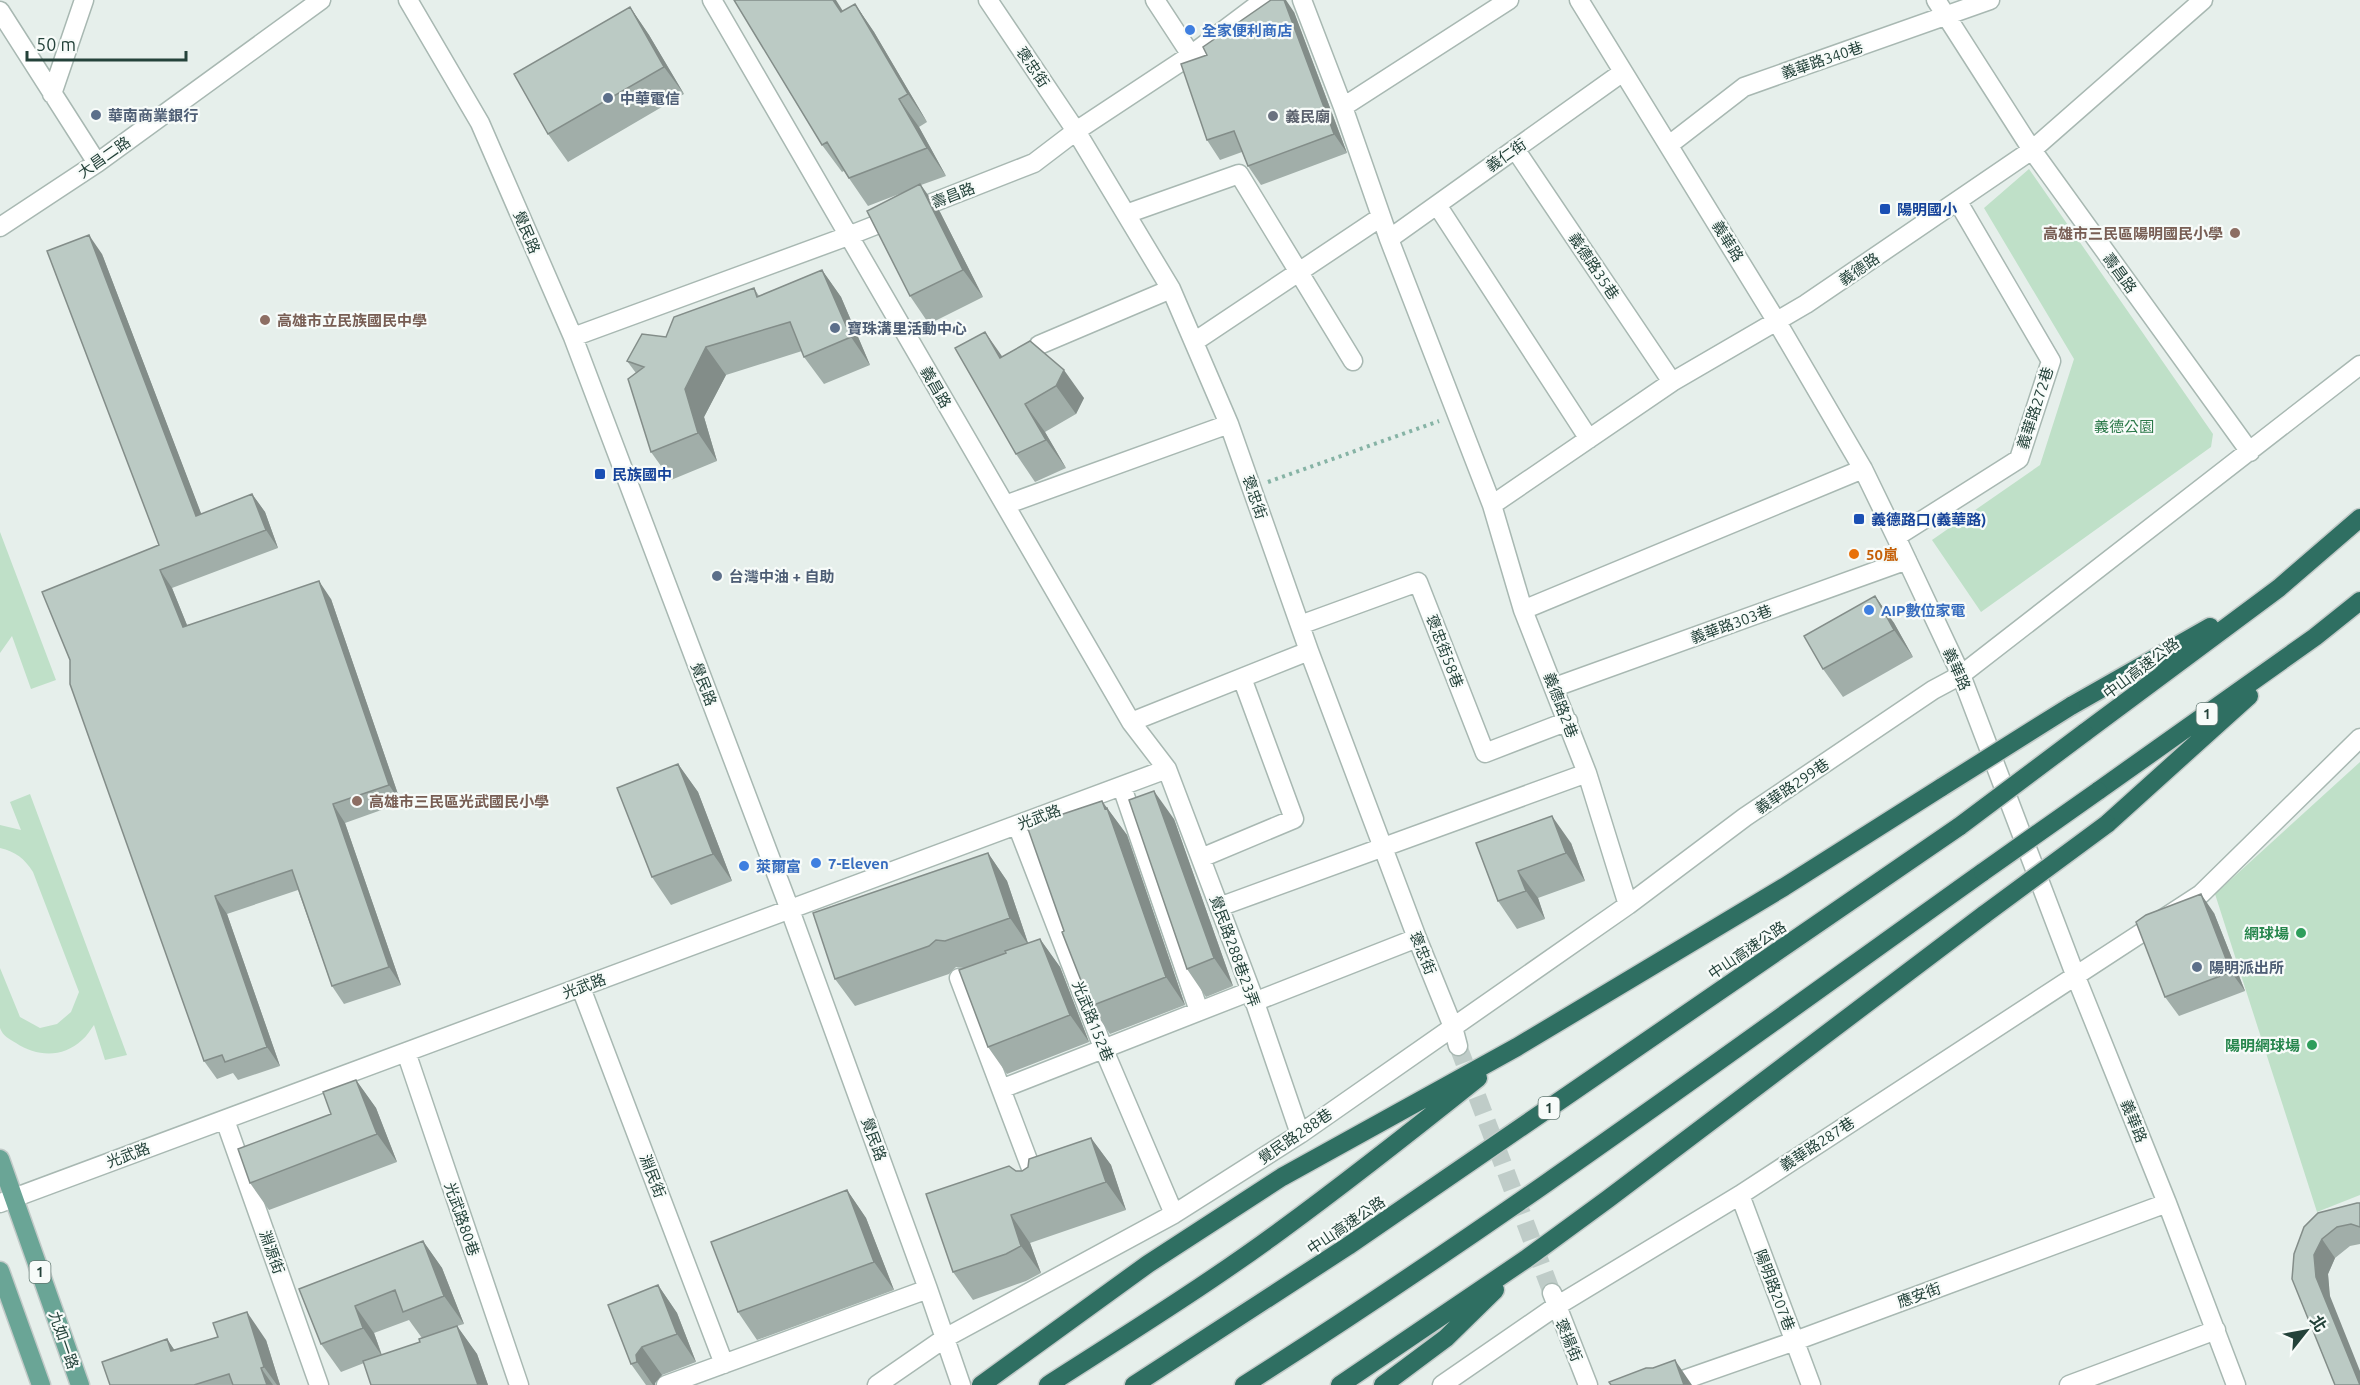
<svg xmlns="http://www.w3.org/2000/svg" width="2360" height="1385" font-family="Ubuntu,'Noto Sans TC',sans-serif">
	<rect width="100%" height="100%" fill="#e6efeb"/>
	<!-- green -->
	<path fill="#bfe0c8" d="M2029,169L2213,434L2211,447L1981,612L1932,540L2040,465L2074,359L1984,208Z
		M0,532L56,680L31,689L12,636L0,653Z
		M2360,762V1195L2317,1212L2215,894Z
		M30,794L127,1055L105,1060L94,1025C90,1030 87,1036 82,1040C63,1058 37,1057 16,1043C9,1039 3,1036 0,1028V968L20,1017L40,1028L57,1024L71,1012L79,992L33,872C24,858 16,852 0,848V825L21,830L10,802Z"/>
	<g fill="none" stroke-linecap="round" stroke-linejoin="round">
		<!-- minor-tunnel -->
		<path stroke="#bfccc8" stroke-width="18" stroke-dasharray="18 9" stroke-linecap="butt" d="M1458,1046L1552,1293"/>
		<!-- minor casing -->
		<g stroke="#a8b8b2" stroke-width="21">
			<path id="minor" d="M408,0L480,123L573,337L790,910L928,1289L961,1385
				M712,0L1131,722L1167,769L1251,991L1300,1134
				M988,0L1076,131L1171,289L1229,424L1309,651L1417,938L1453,1027L1458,1046
				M1155,0L1191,55
				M1302,0L1343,107L1389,239L1492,505L1523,610L1587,773L1628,905
				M1579,0L1777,322L1863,469L1896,537L1961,675L2076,977L2167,1203L2236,1385
				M1936,0L2032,150L2250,452
				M0,11L97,163
				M52,94L84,0
				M1343,107L1509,0
				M1669,145L1744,87L1990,0
				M1515,149L1672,382
				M1437,205L1589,439
				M1126,214L1239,174L1353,361
				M0,227L97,163L321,0
				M1389,239L1623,72
				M573,337L848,236L1034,163L1076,131L1191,55L1264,0
				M1194,342L1381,217
				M1039,345L1171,289
				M1005,505L1229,424
				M1492,505L1672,382L1806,304L2032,150L2203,0
				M1896,537L2019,459L2051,361L1958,202
				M1523,610L1863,469
				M1300,625L1418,582L1485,753L1568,721
				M1555,687L1907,560
				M1131,722L1309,651
				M1122,787L1199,1011
				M1017,825L1104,1050L1174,1214
				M1201,858L1294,819L1242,678
				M1219,907L1587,773
				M959,978L1037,1184
				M581,988L724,1364
				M1254,1002L1417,938
				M406,1052L519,1385
				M1001,1089L1251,991
				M225,1120L319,1385
				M1740,1195L1811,1385
				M0,1203L1167,769
				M1552,1293L1588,1385
				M666,1385L928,1289
				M877,1385L945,1338L1174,1214L1300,1134L1628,905L1745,817L1933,690L1961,675L2360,365
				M1442,1385L1555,1307L1740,1195L2201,894L2360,738
				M1669,1385L1795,1341L2167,1203
				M2069,1385L2216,1330"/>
		</g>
		<!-- major casing -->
		<g stroke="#c2cac8" stroke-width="21">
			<path id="major" d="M0,1159L80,1385
				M0,1271L41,1385"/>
		</g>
		<!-- highway casing -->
		<g stroke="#c2cac8" stroke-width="21">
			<path id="highway" d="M2071,706L2210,627
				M2084,733L2279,588L2360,518
				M2098,791L2315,637L2360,601
				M2107,824L2249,696
				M981,1385L1148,1264L1282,1177L1517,1047L1784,887L1942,787
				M1048,1385C1126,1335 1205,1286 1280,1231C1347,1182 1413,1130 1478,1078
				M1134,1385L1348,1246L1960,826
				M1244,1385C1498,1224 1739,1046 1983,872
				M1340,1385L1526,1259L1608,1199L1985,914
				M1383,1385L1446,1338L1495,1290"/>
		</g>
		<!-- path -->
		<path stroke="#86b3a5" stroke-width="4" stroke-dasharray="3 4.5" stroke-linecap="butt" d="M1268,482L1439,421"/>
		<!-- minor -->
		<use href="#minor" stroke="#fff" stroke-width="18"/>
		<!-- major -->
		<use href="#major" stroke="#6aa596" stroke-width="18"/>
		<!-- highway -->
		<use href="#highway" stroke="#2f6f62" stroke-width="18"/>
		<!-- highway-bridge casing -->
		<g stroke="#c2cac8" stroke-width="21" stroke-linecap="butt">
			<path id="highway-bridge" d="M1942,787L2071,706
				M1960,826L2084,733
				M1983,872L2098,791
				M1985,914L2107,824"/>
		</g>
		<!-- highway-bridge -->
		<use href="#highway-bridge" stroke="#2f6f62" stroke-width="18"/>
	</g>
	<!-- wall -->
	<path fill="#a1aea9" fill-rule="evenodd" d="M855,4L874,32L927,122L919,127L946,176L921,185L940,212L983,297L929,324L910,296L907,191L868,206L844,171L842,172L822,145L843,11Z
		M630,7L649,35L684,94L568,162L548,134Z
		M1294,12L1347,153L1261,185L1248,166L1242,152L1220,160L1207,140V55Z
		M102,254L201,514L252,494L265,512L278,548L172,588L187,625L331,599L401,803L345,823L401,985L344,1004L332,986L298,890L227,914L280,1066L238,1080L233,1073L217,1079L204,1061L70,660L159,545Z
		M822,270L841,297L870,365L824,384L804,357L802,351L726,375L704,417L717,461L671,480L651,452L636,373L627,361L666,337L754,288L759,296Z
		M1002,357L1084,398L1076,414L1045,432L1066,468L1035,482L1016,454Z
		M1875,596L1894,623L1913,657L1843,697L1823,669Z
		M678,764L698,792L732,881L671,905L652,877Z
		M1107,808L1127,835L1185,1005L1110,1034L1091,1006L1064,931Z
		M1174,819L1233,986L1206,997L1187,969Z
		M1476,843H1571L1585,881L1538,898L1545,919L1517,929L1498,901Z
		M988,853L1007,881L1028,943L1040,939L1060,967L1089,1042L1007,1074L988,1047L963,968L956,967L949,974L855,1006L835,979Z
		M2214,913L2245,991L2179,1016L2165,997Z
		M356,1080L376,1108L397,1162L269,1210L250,1183L331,1114Z
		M1091,1138L1111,1165L1126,1210L1030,1243L1041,1273L1026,1281L973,1300L953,1272L1016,1171H1022Z
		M847,1190L866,1218L894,1290L757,1340L738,1312Z
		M2360,1203V1244L2350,1246L2335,1258L2328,1274L2335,1385L2318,1213Z
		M423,1241L442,1268L464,1324L457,1326L477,1354L488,1385H371L364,1363L341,1372L321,1344L299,1289ZM409,1320L422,1338L420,1342L382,1355L374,1333Z
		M658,1285L677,1313L696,1362L662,1375L655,1383V1385H646L631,1364Z
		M218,1337L266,1340L280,1385H110L167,1339L174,1350Z"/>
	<!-- shaded-wall -->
	<path fill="#838d89" d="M833,0H836L861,40L841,12Z
		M1284,0H1286L1294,12L1347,153L1334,134Z
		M855,4L874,32L927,122L908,94Z
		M630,7L649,35L684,94L664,67Z
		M899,99L919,127L946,176L927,148Z
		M920,184L940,212L983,297L963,270Z
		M89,235L102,254L209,534L196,516Z
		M822,270L841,297L870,365L851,337Z
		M985,332L1004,359L1000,358Z
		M706,347L726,375L704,417L717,461L698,433L685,389Z
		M1064,370L1084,398L1076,414L1056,386Z
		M1025,404L1045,432L1066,468L1046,440Z
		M252,494L265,512L278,548L266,530Z
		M160,570L172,588L195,645L183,627Z
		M319,581L331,599L401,803L389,785Z
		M1875,596L1894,623L1913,657L1894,630Z
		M678,764L698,792L732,881L713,854Z
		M1154,791L1174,819L1233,986L1214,958Z
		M1102,801L1127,835L1185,1005L1166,977Z
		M333,804L345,823L401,985L389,967Z
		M1552,816L1571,843L1585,881L1566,853Z
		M988,853L1007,881L1029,946L1010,918Z
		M1518,871L1538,898L1545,919L1526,891Z
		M2201,894L2214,913L2245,991L2231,972Z
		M215,896L227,914L280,1066L267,1047Z
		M1040,939L1060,967L1089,1042L1070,1015Z
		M356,1080L376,1108L397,1162L377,1134Z
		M1091,1138L1111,1165L1126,1210L1106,1182Z
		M847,1190L866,1218L894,1290L874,1262Z
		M1011,1215L1030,1243L1041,1273L1021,1246Z
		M2322,1239L2335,1258L2328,1274L2330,1296L2360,1371V1385L2316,1277L2314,1255Z
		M423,1241L442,1268L464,1324L444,1296Z
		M658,1285L677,1313L696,1362L677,1334Z
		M355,1306L374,1333L382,1356L363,1328Z
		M247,1312L266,1340L280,1385H277L264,1367Z
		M457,1326L477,1354L488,1385H478Z
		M167,1339L186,1367L171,1351Z
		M642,1347L662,1375L655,1383V1385H653L637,1362L636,1355Z
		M1675,1360L1692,1385H1684Z
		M261,1368L273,1385H267Z"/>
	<!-- building -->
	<path fill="#bbcac4" stroke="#838d89" stroke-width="1.5" d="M734,0H833L841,12L855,4L908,94L899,99L927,148L849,178L827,142L822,145Z
		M1271,0H1284L1334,134L1248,166L1234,131L1207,140L1181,64L1207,55L1203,47Z
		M630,7L664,67L548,134L514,74Z
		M920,184L963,270L910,296L867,211Z
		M89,235L196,516L252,494L266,530L160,570L183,627L319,581L389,785L333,804L389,967L332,986L292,870L215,896L267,1047L225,1062L222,1055L204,1061L70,684V660L42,592L159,545L47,251Z
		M822,270L851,337L804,357L790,322L706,347L685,389L698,433L651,452L628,379L644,367L627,361L642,334L666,337L674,317L754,288L757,297Z
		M985,332L1000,358L1030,341L1064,370L1056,386L1025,404L1046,440L1016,454L955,348Z
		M1875,596L1894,630L1823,669L1804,636Z
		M678,764L713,854L652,877L617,788Z
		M1154,791L1214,958L1187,969L1129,800Z
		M1102,801L1105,809L1107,808L1166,977L1091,1006L1062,932L1064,931L1027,826Z
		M1552,816L1566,853L1518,871L1526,891L1498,901L1476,843Z
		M988,853L1010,918L945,941L936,940L929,946L835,979L813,913Z
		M2201,894L2231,972L2165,997L2136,922L2146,915Z
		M1040,939L1070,1015L988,1047L959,970L1006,953L1005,951Z
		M356,1080L377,1134L250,1183L238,1149L331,1114L323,1092Z
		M1091,1138L1106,1182L1011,1215L1021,1246L1006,1254L953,1272L926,1194L1009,1166L1016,1171H1022L1028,1167L1029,1159Z
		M847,1190L874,1262L738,1312L711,1242Z
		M2357,1203H2360V1227L2351,1224L2337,1227L2322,1239L2314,1255L2316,1277L2360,1385H2335L2292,1279L2294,1254L2304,1227L2318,1213Z
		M423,1241L444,1296L403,1312L395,1290L355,1306L363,1328L321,1344L299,1289Z
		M658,1285L677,1334L642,1347L636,1355L637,1362L631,1364L608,1305Z
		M247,1312L264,1367L261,1368L267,1385H233L229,1374L194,1385H110L102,1362L167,1339L171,1351L218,1337L213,1323Z
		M457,1326L478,1385H371L363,1361L420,1342L419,1339Z
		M1675,1360L1684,1385H1611L1609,1382L1646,1368H1653Z"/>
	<!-- markers -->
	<g fill="#3f7fe0" stroke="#f7fbf9" stroke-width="2">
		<circle cx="1190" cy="30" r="6"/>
		<circle cx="1869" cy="610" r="6"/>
		<circle cx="816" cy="863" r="6"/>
		<circle cx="744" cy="866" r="6"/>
	</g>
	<g fill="#5c6f8a" stroke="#f7fbf9" stroke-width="2">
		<circle cx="608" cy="98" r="6"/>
		<circle cx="96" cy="115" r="6"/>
		<circle cx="835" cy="328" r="6"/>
		<circle cx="717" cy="576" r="6"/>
		<circle cx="2197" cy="967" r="6"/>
	</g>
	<circle fill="#6b7280" stroke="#f7fbf9" stroke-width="2" cx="1273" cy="116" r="6"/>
	<g fill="#1a4fb4" stroke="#f7fbf9" stroke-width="2">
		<rect x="1879" y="203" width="12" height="12" rx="3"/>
		<rect x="594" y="468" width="12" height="12" rx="3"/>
		<rect x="1853" y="513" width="12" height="12" rx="3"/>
	</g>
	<g fill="#8d6e63" stroke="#f7fbf9" stroke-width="2">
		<circle cx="2235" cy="233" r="6"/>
		<circle cx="265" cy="320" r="6"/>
		<circle cx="357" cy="801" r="6"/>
	</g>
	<circle fill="#e8710a" stroke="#f7fbf9" stroke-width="2" cx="1854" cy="554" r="6"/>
	<g fill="#2e9e5b" stroke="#f7fbf9" stroke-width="2">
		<circle cx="2301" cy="933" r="6"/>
		<circle cx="2312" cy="1045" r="6"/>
	</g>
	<g text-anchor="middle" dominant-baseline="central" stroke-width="4.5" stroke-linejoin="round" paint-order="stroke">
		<!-- shield labels -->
		<g fill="#f7fbf9" stroke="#637a73" stroke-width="1.5">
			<rect x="2196.5" y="703" width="21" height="22" rx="4.5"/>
			<rect x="1538.5" y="1097" width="21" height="22" rx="4.5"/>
			<rect x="29.5" y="1261" width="21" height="22" rx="4.5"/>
		</g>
		<g font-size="14" font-weight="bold" fill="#24423a">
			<text x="2207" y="714">1</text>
			<text x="1549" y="1108">1</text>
			<text x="40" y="1272">1</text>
		</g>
		<!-- shop labels -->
		<g font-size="15" font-weight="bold" fill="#366cbe" stroke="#f7fbf9" text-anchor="start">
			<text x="1202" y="30">全家便利商店</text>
			<text x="1881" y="610">AIP數位家電</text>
			<text x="828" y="863">7-Eleven</text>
			<text x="756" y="866">萊爾富</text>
		</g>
		<!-- street labels -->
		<g font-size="15" fill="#24423a" stroke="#f7fbf9">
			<text transform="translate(1822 60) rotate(-19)">義華路340巷</text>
			<text transform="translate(1033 67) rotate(56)">褒忠街</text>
			<text transform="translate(1506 155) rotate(-35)">義仁街</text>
			<text transform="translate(104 157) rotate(-35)">大昌二路</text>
			<text transform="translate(953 195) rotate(-21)">壽昌路</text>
			<text transform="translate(527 232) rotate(67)">覺民路</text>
			<text transform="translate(1728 241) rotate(58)">義華路</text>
			<text transform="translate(1594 266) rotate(56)">義德路35巷</text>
			<text transform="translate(1859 269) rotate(-34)">義德路</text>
			<text transform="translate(2120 273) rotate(54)">壽昌路</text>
			<text transform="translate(936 387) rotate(60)">義昌路</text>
			<text transform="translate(2035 408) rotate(-72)">義華路272巷</text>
			<text transform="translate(1255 497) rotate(71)">褒忠街</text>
			<text transform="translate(1731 624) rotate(-20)">義華路303巷</text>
			<text transform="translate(1445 651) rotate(69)">褒忠街58巷</text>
			<text transform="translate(2141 668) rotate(-37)">中山高速公路</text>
			<text transform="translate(1957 669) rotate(66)">義華路</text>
			<text transform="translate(704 684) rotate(69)">覺民路</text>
			<text transform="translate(1561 705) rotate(69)">義德路2巷</text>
			<text transform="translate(1792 786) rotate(-34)">義華路299巷</text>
			<text transform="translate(1039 817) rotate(-20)">光武路</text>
			<text transform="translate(1747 950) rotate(-34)">中山高速公路</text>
			<text transform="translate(1235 951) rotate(70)">覺民路288巷23弄</text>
			<text transform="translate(1423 953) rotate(68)">褒忠街</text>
			<text transform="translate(584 986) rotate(-20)">光武路</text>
			<text transform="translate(1093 1021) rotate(68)">光武路152巷</text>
			<text transform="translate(2134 1121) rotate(68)">義華路</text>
			<text transform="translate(1295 1136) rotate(-34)">覺民路288巷</text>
			<text transform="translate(874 1139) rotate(70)">覺民路</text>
			<text transform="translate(1817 1144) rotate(-33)">義華路287巷</text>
			<text transform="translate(128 1155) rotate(-20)">光武路</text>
			<text transform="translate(653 1176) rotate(69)">淵民街</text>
			<text transform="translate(462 1219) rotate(71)">光武路80巷</text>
			<text transform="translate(1346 1225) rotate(-34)">中山高速公路</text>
			<text transform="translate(272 1252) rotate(70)">淵源街</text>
			<text transform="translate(1775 1290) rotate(69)">陽明路207巷</text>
			<text transform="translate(1919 1295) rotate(-20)">應安街</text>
			<text transform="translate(64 1340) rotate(71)">九如一路</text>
			<text transform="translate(1569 1340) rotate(67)">褒揚街</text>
		</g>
		<!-- service labels -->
		<g font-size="15" font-weight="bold" fill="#4e5e75" stroke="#f7fbf9" text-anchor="start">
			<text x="620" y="98">中華電信</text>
			<text x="108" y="115">華南商業銀行</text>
			<text x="847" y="328">寶珠溝里活動中心</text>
			<text x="729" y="576">台灣中油 + 自助</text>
			<text x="2209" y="967">陽明派出所</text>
		</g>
		<!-- worship labels -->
		<g font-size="15" font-weight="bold" fill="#5b616d" stroke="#f7fbf9" text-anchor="start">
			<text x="1285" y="116">義民廟</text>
		</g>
		<!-- transit labels -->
		<g font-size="15" font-weight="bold" fill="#164399" stroke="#f7fbf9" text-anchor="start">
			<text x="1897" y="209">陽明國小</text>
			<text x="612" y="474">民族國中</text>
			<text x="1871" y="519">義德路口(義華路)</text>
		</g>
		<!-- education labels -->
		<g font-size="15" font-weight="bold" fill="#785e54" stroke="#f7fbf9" text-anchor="start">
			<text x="2223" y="233" text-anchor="end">高雄市三民區陽明國民小學</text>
			<text x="277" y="320">高雄市立民族國民中學</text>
			<text x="369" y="801">高雄市三民區光武國民小學</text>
		</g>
		<!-- park labels -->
		<g font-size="15" fill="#2d7a4b" stroke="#f7fbf9">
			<text x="2124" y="426">義德公園</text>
		</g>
		<!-- food labels -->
		<g font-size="15" font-weight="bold" fill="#c56008" stroke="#f7fbf9" text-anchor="start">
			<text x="1866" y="554">50嵐</text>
		</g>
		<!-- leisure labels -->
		<g font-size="15" font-weight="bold" fill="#27864d" stroke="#f7fbf9" text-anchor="end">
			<text x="2289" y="933">網球場</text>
			<text x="2300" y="1045">陽明網球場</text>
		</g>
	</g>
	<!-- north arrow -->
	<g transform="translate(2306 1331) rotate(59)" stroke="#f7fbf9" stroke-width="4.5" paint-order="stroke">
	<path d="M0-4.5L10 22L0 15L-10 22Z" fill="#24423a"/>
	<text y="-9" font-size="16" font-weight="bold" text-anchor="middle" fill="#24423a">北</text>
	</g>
	<!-- scale -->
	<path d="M27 51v9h159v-9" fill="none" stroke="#24423a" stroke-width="3"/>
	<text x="36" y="51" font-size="18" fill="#24423a" stroke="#f7fbf9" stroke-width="4.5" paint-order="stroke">50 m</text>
</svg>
